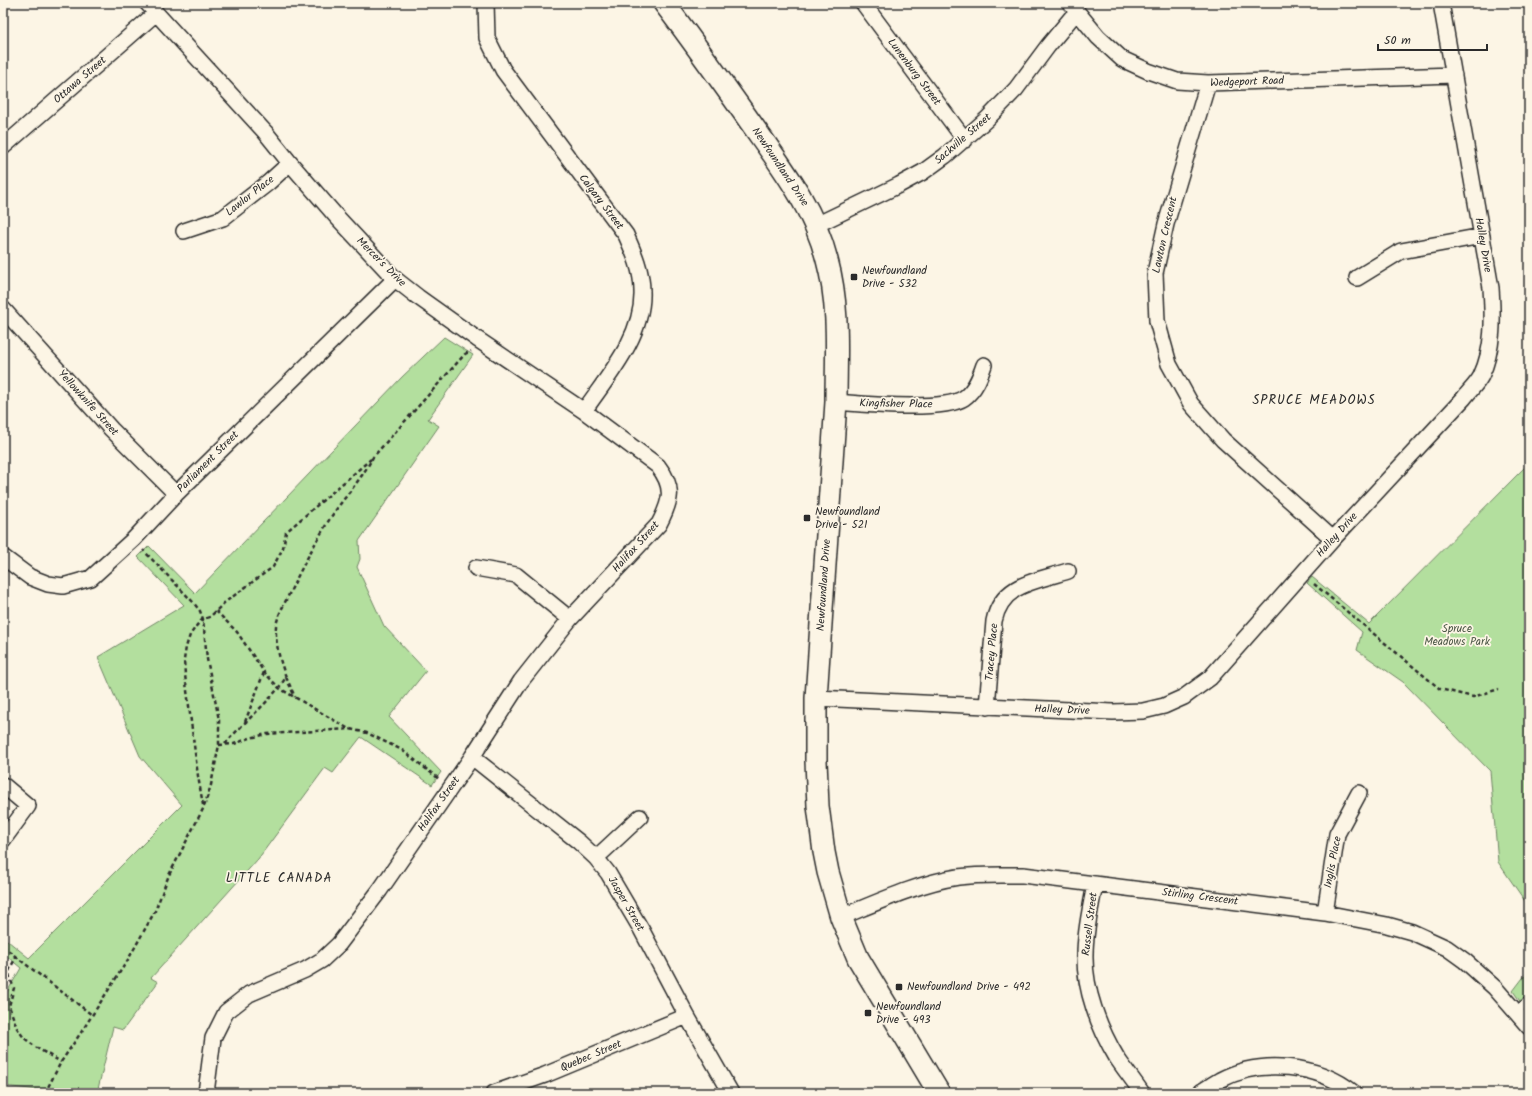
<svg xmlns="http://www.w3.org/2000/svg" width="1532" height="1096" font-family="Kalam,sans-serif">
	<rect width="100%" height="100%" fill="#fcf5e5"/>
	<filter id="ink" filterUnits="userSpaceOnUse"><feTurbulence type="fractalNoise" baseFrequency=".025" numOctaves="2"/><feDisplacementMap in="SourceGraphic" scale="8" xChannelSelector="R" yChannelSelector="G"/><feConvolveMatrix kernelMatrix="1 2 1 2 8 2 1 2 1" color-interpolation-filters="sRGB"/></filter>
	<g filter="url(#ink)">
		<!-- green -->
		<path fill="#b3df9e" stroke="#6f8564" d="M444,337L473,355L428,419L439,426L359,541L360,559L357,567L384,626L426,671L389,717L441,772L432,785L361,737L333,773L325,768L258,859L151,978L158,982L123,1030L113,1027L97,1093H67L3,1086V999L21,968L3,953V937L29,958L182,805L140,756L98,657L184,605L138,557L149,546L195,593L402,377Z
			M1529,463V907L1498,862L1490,771L1403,682L1357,650L1362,632L1307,583L1312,577L1369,624Z
			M1529,970V1012L1528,1013L1513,991Z"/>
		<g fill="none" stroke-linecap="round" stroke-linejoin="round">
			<!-- lane casing -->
			<g stroke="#2b2b2b" stroke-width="11">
				<path id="lane" d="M1516,1012L1529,1000"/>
			</g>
			<!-- street casing -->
			<g stroke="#2b2b2b" stroke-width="18">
				<path id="street" d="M147,3L265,132L290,163L336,216L395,279L418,297L477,339L584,411L658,466C675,488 671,501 659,524L570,619L521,681L472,757L380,890L339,944L322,960L305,970L249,994L226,1012L213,1038L206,1093
					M486,3L487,38L503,70L626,235C634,253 642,271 642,291C644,335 608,376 584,411
					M863,3L965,140
					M1070,3L1098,37L1122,59L1148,71L1177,81L1208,83L1454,75
					M1208,83L1166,224L1155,273L1157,321L1169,364L1191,404L1223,440L1333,539
					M3,147L156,13
					M816,225L899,185L923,172L945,156L987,119L1016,89L1048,46L1077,11
					M184,231L223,218L268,183L290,163
					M1357,278L1401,251L1482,236
					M3,309L111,429L176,494
					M836,402C863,404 943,412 964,398C975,390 980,377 984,365
					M3,557L30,577L48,584L63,586L91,578L134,539L176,494L395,279
					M476,568L516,575L570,619
					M816,698L1113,712L1143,711L1164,706L1184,697L1210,678L1333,539L1464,398C1469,391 1477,384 1481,376C1494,348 1493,318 1491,288L1441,3
					M987,707L994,621C1002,583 1037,581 1068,571
					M472,757L579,842L596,858L608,873L641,929L687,1016L731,1093
					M3,785L28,806L3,840
					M596,858L640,817
					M1095,884C1091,907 1085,930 1085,954C1084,989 1099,1028 1117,1058C1125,1070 1134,1081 1142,1093
					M1325,913L1337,834L1359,793
					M841,917C878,902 919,883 958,877C979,874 1001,875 1023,875L1325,913L1387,925L1412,932L1447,948L1465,961L1495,988L1529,1027
					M494,1093L545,1075L687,1016
					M1199,1093C1206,1089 1213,1084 1220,1080C1261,1058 1318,1064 1354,1093"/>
			</g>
			<!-- secondary casing -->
			<g stroke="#2b2b2b" stroke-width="24">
				<path id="secondary" d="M664,3C692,40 719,78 746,116C778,162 813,205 827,260C840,307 836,355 836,402L816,698V761L818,806L824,852L828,872L841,917L858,958L939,1093"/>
			</g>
			<!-- path -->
			<path stroke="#2b2b2b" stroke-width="2.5" stroke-dasharray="4 3" stroke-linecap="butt" d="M1314,584L1440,689L1473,697L1499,689
				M216,611L237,632L264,672L279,688L349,729
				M286,677L295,697
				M245,722L264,672
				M225,744C245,720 270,703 286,677C280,662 275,642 276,626C278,614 285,603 290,592C302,567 316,541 331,517C345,496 361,480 373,457L465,354L471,351
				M219,745L234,744L250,738L267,734L350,729L367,733L402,750L439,779
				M203,805L198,776L185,675L184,660L186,647L190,635L197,625L203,619L210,617L224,603L273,567L283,548L286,532L371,459
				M3,946L15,956C15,962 10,966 9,972C9,977 12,983 14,988L9,1006L17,1028L24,1038L37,1048L61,1062
				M15,956L92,1015
				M45,1093L61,1062L82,1031L129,958L155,911L169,875L204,807L211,785L219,745V720L207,659L203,619L200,611L193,602L143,550"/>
			<!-- lane -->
			<use href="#lane" stroke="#fcf5e5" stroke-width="8"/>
			<!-- street -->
			<use href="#street" stroke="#fcf5e5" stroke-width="15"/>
			<!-- secondary -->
			<use href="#secondary" stroke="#fcf5e5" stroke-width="21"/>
		</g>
	</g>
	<!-- markers -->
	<g fill="#2b2b2b" stroke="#fcf5e5" stroke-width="1.5">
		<rect x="850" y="273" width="8" height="8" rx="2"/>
		<rect x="803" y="514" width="8" height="8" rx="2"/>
		<rect x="895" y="983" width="8" height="8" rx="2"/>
		<rect x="864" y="1009" width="8" height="8" rx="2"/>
	</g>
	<g text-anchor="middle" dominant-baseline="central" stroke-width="3.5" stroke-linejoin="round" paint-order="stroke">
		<!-- street labels -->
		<g font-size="11" fill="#2b2b2b" stroke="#fcf5e5">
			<text transform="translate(914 72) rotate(53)">Lunenburg Street</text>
			<text transform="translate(80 80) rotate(-41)">Ottawa Street</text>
			<text transform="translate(1247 82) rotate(-2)">Wedgeport Road</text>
			<text transform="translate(963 139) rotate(-41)">Sackville Street</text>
			<text transform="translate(780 167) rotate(56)">Newfoundland Drive</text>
			<text transform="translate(250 196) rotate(-38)">Lawlor Place</text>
			<text transform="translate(601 202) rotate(53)">Calgary Street</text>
			<text transform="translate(1165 235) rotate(-77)">Lawton Crescent</text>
			<text transform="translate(1483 245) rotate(80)">Halley Drive</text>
			<text transform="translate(381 262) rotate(45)">Mercer's Drive</text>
			<text transform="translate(88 403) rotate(48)">Yellowknife Street</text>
			<text transform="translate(896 404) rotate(1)">Kingfisher Place</text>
			<text transform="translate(208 462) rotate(-45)">Parliament Street</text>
			<text transform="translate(1337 535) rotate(-48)">Halley Drive</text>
			<text transform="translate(636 547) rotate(-48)">Halifax Street</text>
			<text transform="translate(824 585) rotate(-86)">Newfoundland Drive</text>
			<text transform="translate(992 652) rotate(-85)">Tracey Place</text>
			<text transform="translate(1062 710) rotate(2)">Halley Drive</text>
			<text transform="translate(439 804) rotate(-55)">Halifax Street</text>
			<text transform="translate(1333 862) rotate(-79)">Inglis Place</text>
			<text transform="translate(1200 897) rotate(7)">Stirling Crescent</text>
			<text transform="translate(626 904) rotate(60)">Jasper Street</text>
			<text transform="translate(1090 924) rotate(-83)">Russell Street</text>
			<text transform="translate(591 1056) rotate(-23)">Quebec Street</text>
		</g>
		<!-- poi labels -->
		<g font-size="11" fill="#2b2b2b" stroke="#fcf5e5" text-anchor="start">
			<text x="862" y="271">Newfoundland<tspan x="862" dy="13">Drive - 532</tspan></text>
			<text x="815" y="512">Newfoundland<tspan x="815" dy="13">Drive - 521</tspan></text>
			<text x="907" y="987">Newfoundland Drive - 492</text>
			<text x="876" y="1007">Newfoundland<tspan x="876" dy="13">Drive - 493</tspan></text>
		</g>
		<!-- park labels -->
		<g font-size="11" fill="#4d5848" stroke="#fcf5e5">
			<text x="1457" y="629">Spruce<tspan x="1457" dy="13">Meadows Park</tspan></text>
		</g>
		<!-- quarter labels -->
		<g font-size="13" letter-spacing="1" fill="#2b2b2b" stroke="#fcf5e5">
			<text x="1314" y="400">SPRUCE MEADOWS</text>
			<text x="279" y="878">LITTLE CANADA</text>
		</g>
	</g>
	<!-- margin -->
	<rect width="1532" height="1096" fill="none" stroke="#fcf5e5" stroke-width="16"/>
	<rect x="8" y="8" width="1516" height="1080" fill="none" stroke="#2b2b2b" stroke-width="1.5" filter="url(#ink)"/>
	<!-- scale -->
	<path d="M1378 44v6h109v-6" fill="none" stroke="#2b2b2b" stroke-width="2"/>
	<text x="1384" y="44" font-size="12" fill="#2b2b2b" stroke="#fcf5e5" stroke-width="3" paint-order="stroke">50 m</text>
</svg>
